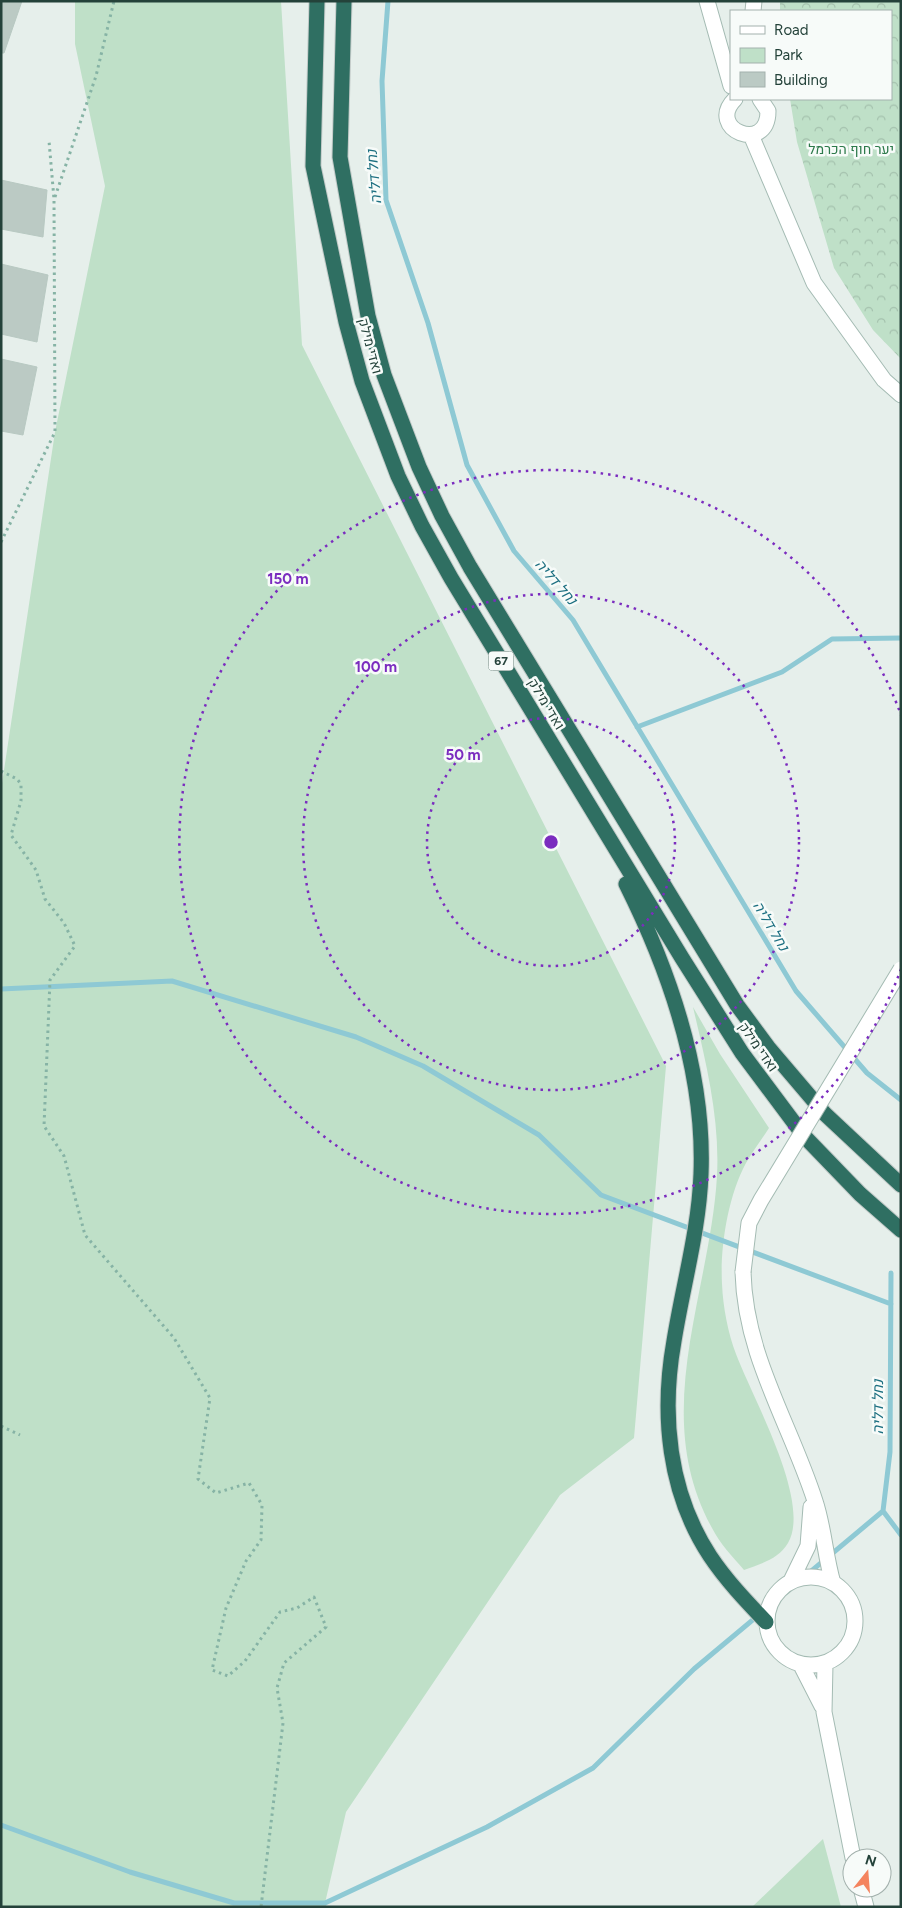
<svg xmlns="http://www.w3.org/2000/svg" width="902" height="1908" font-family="Figtree,Heebo,sans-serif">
	<defs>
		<pattern id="forest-crowns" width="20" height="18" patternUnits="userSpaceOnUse" patternTransform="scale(1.25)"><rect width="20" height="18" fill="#bfe0c8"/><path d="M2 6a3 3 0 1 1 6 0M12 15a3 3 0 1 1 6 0" fill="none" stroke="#a4c1ad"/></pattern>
	</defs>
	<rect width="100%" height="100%" fill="#e6efeb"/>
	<!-- green -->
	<path fill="#bfe0c8" d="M75,1H281L302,345L666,1066L634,1438L560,1495L346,1812L325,1903L327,1907H1V790L55,432L105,186L75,44Z
		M693,1007L720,1054L769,1128C762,1139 753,1151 746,1163C728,1196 720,1247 722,1284C723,1307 728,1333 736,1354C752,1397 812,1502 788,1543C779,1559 760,1564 744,1570C733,1557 720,1544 712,1528C649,1413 710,1295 717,1176C720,1118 706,1063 693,1007Z
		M823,1839L841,1907H752Z"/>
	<!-- forest -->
	<path fill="url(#forest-crowns)" d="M780,1H901V359L873,330L834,268L797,142L790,99H891V11H780Z"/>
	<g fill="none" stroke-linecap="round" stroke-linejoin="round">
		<!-- stream -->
		<path stroke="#8ec9d4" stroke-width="5" d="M388,1L382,81L386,200L428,323L467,465L514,551L573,620L796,991L867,1073L901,1100
			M637,727L782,672L832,639L901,638
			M1,989L172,981L356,1037L423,1066L539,1135L601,1195L891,1304
			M891,1273L890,1452L883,1511L901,1535
			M1,1825L130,1872L234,1903H325L487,1827L593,1768L694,1669L883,1511"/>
	</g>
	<!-- building -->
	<path fill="#bbcac4" stroke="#b8c9c2" d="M1,1H22L4,53H1Z
		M1,180L47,190L43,237L1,229Z
		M1,264L48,275L37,342L1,334Z
		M1,359L37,367L23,435L1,431Z"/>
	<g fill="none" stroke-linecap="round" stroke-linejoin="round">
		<!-- street casing -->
		<g stroke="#a8b8b2" stroke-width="17">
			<path id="street" d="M753,11L754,1"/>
		</g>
		<!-- secondary casing -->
		<g stroke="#a4bbb3" stroke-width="17">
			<path id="secondary" d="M707,1L731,86
				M735,99C705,129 768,155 768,111L760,99
				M751,135L814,283L884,380L901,395
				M743,1272C745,1356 790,1423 815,1501C824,1528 825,1556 833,1583
				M767 1621a44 44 0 1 1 88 0a44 44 0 1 1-88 0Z
				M791,1581L808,1546L811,1507
				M825,1664L824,1712L853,1858
				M801,1665L822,1706
				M861,1888L866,1907"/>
		</g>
		<!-- highway casing -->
		<g stroke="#c2cac8" stroke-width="17">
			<path id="highway" d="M317,1L313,166L346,322L362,381L398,476L422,526L451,578L682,958L742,1053L804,1136L860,1194L901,1230
				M344,1L340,157L368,316L384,375L419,467L442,516L470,567L737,1005L768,1047L825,1114L901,1185
				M626,884C670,972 705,1074 701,1174C699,1230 683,1285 674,1341C661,1414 668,1492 710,1556C726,1580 746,1601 766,1622"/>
		</g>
		<!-- path -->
		<path stroke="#86b3a5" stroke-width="3" stroke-dasharray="2.5 4" stroke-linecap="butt" d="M55,197L96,76L114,1
			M1,542L55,432L54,199L49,141
			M1,771L17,779L21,784V801L11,835L36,870L45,899L64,923L75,946L50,980L44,1126L64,1156L85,1235L174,1338L210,1398L198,1479L216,1493L249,1483L262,1505L261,1540L246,1561L226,1608L212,1670L228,1676L245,1661L280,1612L297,1608L314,1597L326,1627L284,1663L277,1688L283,1723L261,1907
			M1,1426L20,1435"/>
		<!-- street -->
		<use href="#street" stroke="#fff" stroke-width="15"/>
		<!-- secondary -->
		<use href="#secondary" stroke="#fff" stroke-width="15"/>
		<!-- highway -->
		<use href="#highway" stroke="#2f6f62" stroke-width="15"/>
		<!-- secondary-bridge casing -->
		<g stroke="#a4bbb3" stroke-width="17" stroke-linecap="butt">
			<path id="secondary-bridge" d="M743,1272L749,1223L761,1200L901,969"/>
		</g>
		<!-- secondary-bridge -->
		<use href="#secondary-bridge" stroke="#fff" stroke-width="15"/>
	</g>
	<!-- distance rings -->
	<g fill="none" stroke="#7b2cbf" stroke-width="2.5" stroke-dasharray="2.5 5">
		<circle cx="551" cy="842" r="124"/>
		<circle cx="551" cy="842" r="248"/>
		<path d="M901 969A372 372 0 1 1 901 715"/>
	</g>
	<g text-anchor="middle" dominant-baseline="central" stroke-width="5" stroke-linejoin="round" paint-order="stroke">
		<!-- shield labels -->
		<rect fill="#f7fbf9" stroke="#637a73" stroke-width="1" x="488.5" y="651.5" width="25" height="19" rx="4"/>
		<g font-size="12" font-weight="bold" fill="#24423a">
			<text x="501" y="661">67</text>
		</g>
		<!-- park labels -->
		<g font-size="14" fill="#2d7a4b" stroke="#f7fbf9">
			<text x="851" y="149">יער חוף הכרמל</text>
		</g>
		<!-- street labels -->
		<g font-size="14" fill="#24423a" stroke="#f7fbf9">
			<text transform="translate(370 346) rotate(75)">ואדי מילק</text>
			<text transform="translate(546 704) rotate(59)">ואדי מילק</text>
			<text transform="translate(758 1047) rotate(55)">ואדי מילק</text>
		</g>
		<!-- water labels -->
		<g font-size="15" font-style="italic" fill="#1c6f80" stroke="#f7fbf9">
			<text transform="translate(374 177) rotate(-95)">נחל דליה</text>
			<text transform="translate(556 582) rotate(49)">נחל דליה</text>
			<text transform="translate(771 926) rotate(59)">נחל דליה</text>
			<text transform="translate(878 1407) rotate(-90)">נחל דליה</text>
		</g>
	</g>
	<circle cx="551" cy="842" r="8" fill="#7b2cbf" stroke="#f7fbf9" stroke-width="2.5"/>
	<g font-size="15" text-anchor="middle" font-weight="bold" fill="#7b2cbf" stroke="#f7fbf9" stroke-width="5" stroke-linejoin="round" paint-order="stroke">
		<text x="288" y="584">150 m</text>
		<text x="376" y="672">100 m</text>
		<text x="463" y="760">50 m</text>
	</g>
	<!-- border -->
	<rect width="902" height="1908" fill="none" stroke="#24423a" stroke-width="5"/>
	<!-- legend -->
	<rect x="730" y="10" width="162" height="90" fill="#f7fbf9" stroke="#a3b1ad"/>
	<rect x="740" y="26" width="25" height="8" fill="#ffffff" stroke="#a3b1ad"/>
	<text x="774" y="35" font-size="15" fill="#24423a">Road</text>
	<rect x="740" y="48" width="25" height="15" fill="#bfe0c8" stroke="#a3b1ad"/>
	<text x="774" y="60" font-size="15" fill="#24423a">Park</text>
	<rect x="740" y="72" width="25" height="15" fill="#bbcac4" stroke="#a3b1ad"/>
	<text x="774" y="85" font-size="15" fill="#24423a">Building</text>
	<!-- north arrow -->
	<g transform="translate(867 1873) rotate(17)"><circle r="24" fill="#f7fbf9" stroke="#a3b1ad"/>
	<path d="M0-4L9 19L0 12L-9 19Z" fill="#f4845f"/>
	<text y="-8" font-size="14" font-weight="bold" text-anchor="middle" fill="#24423a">N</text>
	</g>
</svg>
